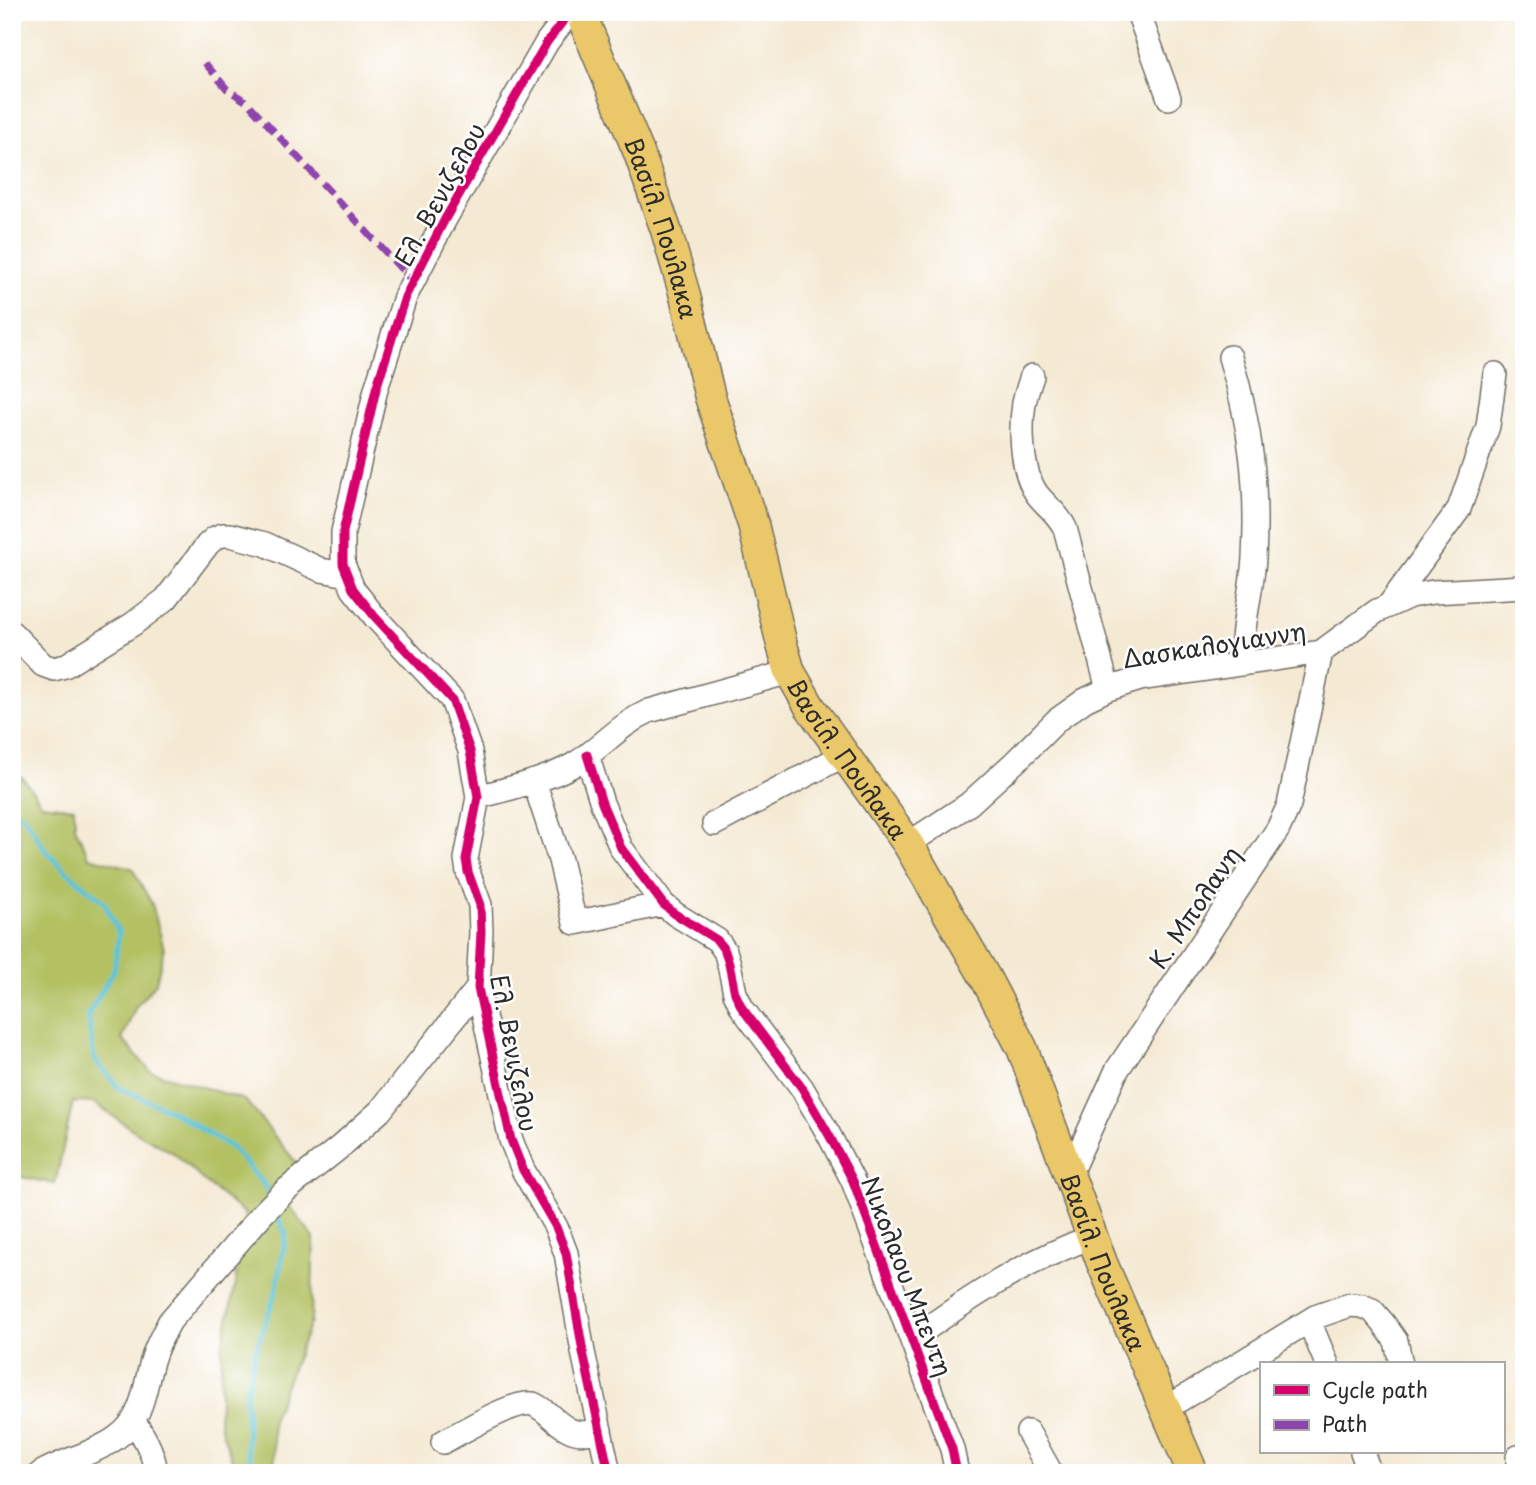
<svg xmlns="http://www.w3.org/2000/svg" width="1536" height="1485" font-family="'Playpen Sans',sans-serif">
	<rect width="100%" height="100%" fill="#fff"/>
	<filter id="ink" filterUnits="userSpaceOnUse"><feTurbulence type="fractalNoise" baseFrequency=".0143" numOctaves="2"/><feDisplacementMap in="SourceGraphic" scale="14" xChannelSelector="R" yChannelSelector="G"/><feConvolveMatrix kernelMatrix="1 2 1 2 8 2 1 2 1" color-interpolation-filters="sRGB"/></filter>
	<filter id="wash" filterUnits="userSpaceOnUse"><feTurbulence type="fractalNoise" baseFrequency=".00686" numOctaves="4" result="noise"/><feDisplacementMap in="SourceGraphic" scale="28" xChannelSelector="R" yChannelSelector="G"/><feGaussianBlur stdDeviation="1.57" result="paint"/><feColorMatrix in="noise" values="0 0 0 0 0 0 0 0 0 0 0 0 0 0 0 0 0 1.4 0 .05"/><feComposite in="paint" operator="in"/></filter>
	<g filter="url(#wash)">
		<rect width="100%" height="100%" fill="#f4e9d3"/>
		<!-- green -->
		<path fill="#b3c163" stroke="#6f7647" stroke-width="2" d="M12,773L23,778L42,804L74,808L75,827L89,857L132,868L152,904L164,949L156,983L136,1006L122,1039L150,1071L245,1100L309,1178L288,1204L314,1238L311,1321L272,1420L275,1473H234L232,1460L219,1423L222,1348L235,1285L245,1214L206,1183L175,1154L136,1132L94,1103L73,1102L55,1184L12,1175V1096L17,1090L12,1086Z"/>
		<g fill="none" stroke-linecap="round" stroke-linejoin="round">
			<!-- stream -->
			<path stroke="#5dc5d9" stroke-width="5" d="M12,807L26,819L46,851L67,872L104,902L119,933L114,970L88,1015L94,1059L119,1088L170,1110L232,1148L265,1186L269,1196
				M255,1473L247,1450L246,1393L256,1349L276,1292L286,1235L274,1208"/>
		</g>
	</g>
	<g filter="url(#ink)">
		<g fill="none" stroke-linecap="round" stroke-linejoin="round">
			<!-- minor casing -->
			<g stroke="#716e66" stroke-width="26">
				<path id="minor" d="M574,12L563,21L547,42L445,219L405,297L376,389L343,532V564L353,589L375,617L452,700L470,751L478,797L466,859L468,872L480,905L481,932L478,988L511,1140L523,1170L556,1227L566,1253L583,1352L609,1473
					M1138,12L1169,98
					M1230,357C1251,425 1258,486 1254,558C1252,593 1240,629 1243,664
					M1032,376C1029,385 1026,394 1024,403C1020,428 1021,472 1037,494C1047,507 1057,512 1065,528L1108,689
					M1390,604L1459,509L1488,426L1495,374
					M12,633L43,665L54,669L65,666L133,624L166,599L208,544L215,538L222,535H230L265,544L321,570L348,575
					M587,755L602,803L621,848L663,904L675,914L717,940L725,951L729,964L735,993L742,1008L802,1088L829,1135L853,1181L952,1449L957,1473
					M534,781L560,860L575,923L663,904
					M478,797C510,788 544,781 573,765C601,749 618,725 649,711L790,672
					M714,824L844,755
					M908,844L969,804L1016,761L1057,720L1085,700L1108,689L1140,679L1321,652L1377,611L1410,596L1433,592L1524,587
					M1069,1175L1117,1070L1278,829L1289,805L1321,652
					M1309,1321L1327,1364
					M912,1339C969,1298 1025,1261 1092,1237
					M1165,1409L1315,1317L1350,1305L1362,1306L1372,1310L1384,1324L1396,1341L1401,1364
					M134,1422C145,1437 154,1454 156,1473
					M1028,1432L1051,1473
					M443,1442C462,1432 514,1400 533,1404C538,1406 543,1410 547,1413C565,1429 575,1438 600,1430
					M1362,1452L1370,1473
					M1518,1457V1473
					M41,1473C65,1459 94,1454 116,1438C143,1420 144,1390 152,1361C156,1346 163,1334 170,1321L263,1213L285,1191L340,1147L380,1111L478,988"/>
			</g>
			<!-- major casing -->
			<g stroke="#716e66" stroke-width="33">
				<g id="major">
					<path id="s1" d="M580,12L639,153L666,230L684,292L710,397L753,524L782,645L790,672L810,707L908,844L986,979L1022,1048L1102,1263L1193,1473"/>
				</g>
			</g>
			<!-- minor -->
			<use href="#minor" stroke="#fff" stroke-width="23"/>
			<!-- major -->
			<use href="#major" stroke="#eac769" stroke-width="30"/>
			<!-- quiet -->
			<path stroke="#8e44ad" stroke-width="7" stroke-dasharray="14 7" stroke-linecap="butt" d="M205,63L227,89L247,102L413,282"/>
			<!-- cycleway casing -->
			<g stroke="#fff" stroke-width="13">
				<path id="cycleway" d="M574,12L563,21L547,42L445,219L405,297L376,389L343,532V564L353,589L375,617L452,700L470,751L478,797L466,859L468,872L480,905L481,932L478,988L511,1140L523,1170L556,1227L566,1253L583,1352L609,1473
					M587,755L602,803L621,848L663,904L675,914L717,940L725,951L729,964L735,993L742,1008L802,1088L829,1135L853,1181L952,1449L957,1473"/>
			</g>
			<!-- cycleway -->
			<use href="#cycleway" stroke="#d6006c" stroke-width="9"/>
		</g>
	</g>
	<g text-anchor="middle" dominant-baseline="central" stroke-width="5" stroke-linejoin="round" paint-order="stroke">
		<!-- street labels -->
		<g font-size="24" fill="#2b2b2b" stroke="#fff">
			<text transform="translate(439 194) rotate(-61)">Ελ. Βενιζελου</text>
			<text stroke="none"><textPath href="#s1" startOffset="231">Βασίλ. Πουλακα</textPath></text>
			<text transform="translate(1214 644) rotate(-9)">Δασκαλογιαννη</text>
			<text stroke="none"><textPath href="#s1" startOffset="798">Βασίλ. Πουλακα</textPath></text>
			<text transform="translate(1194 907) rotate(-56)">Κ. Μπολανη</text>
			<text transform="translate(515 1053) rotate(79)">Ελ. Βενιζελου</text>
			<text stroke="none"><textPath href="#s1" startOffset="1365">Βασίλ. Πουλακα</textPath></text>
			<text transform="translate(908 1276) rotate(69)">Νικολαου Μπεντη</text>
		</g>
	</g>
	<!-- margin -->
	<rect width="1536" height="1485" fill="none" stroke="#fff" stroke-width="42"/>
	<!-- legend -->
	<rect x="1260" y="1362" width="245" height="91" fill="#ffffff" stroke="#aaaaaa" stroke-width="2"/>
	<rect x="1274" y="1385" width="35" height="10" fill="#d6006c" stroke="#aaaaaa" stroke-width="2"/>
	<text x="1322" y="1398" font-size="21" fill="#2b2b2b">Cycle path</text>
	<rect x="1274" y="1420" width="35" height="10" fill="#8e44ad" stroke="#aaaaaa" stroke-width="2"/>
	<text x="1322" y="1432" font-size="21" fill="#2b2b2b">Path</text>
</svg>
